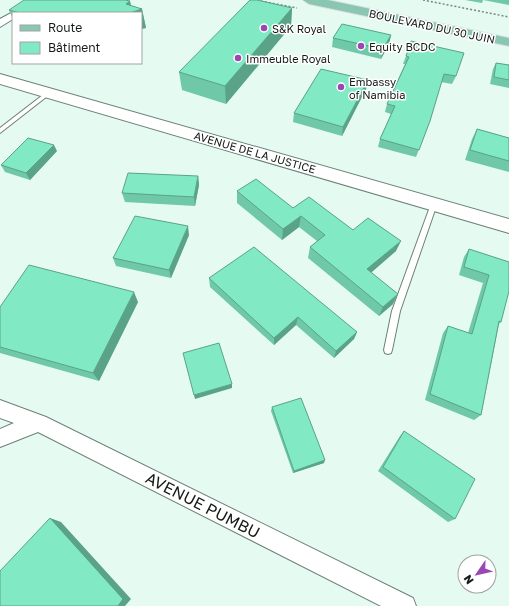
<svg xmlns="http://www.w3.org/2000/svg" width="509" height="606" font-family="'Golos Text',sans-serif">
	<rect width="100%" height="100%" fill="#e5fbf1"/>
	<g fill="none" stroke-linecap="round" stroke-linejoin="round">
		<!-- lane casing -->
		<g stroke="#6d8078" stroke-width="2">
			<path id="lane" d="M48,91L51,93L50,94L0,133V128Z
				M434,201L437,204L400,311L392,350L391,353L388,354L385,353L384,350L392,311L431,204Z"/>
		</g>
		<!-- street casing -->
		<g stroke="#6d8078" stroke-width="2">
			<path id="street" d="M13,12L16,13H13V19L0,27V19Z
				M0,400L46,417L413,598L416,606H381L38,432L0,447V429L14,423L0,418Z"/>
		</g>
		<!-- secondary casing -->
		<g stroke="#6d8078" stroke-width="2">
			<path id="secondary" d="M0,74L509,219V233L0,84Z"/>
		</g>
		<!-- primary casing -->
		<g stroke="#dedfdf" stroke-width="2">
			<path id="primary" d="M303,0H328L509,38V46L309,4Z"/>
		</g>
		<!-- path -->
		<path stroke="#788680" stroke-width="1.5" stroke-dasharray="2 2" stroke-linecap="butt" d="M423,0L509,17
			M261,1L297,8"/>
		<!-- lane -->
		<use href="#lane" fill="#fff" fill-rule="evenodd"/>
		<!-- street -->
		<use href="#street" fill="#fff" fill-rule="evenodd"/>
		<!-- secondary -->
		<use href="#secondary" fill="#fff" fill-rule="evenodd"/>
		<!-- primary -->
		<use href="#primary" fill="#89c7b3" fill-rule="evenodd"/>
	</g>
	<!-- wall -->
	<path fill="#6fc8a8" d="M465,0H509V5L483,0L482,3Z
		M130,1L131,6L142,9L146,28L141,29V13H13V19L9,10Z
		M292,8L291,26L226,104L182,90L179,72Z
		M391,35L389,44L381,59L332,47L333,38Z
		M411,41L456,76L452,84L441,82L430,121L416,157L378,147L380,139L391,114L385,112L387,104L405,64H403L406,56Z
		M496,63L509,65V88L490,84L493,69Z
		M368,80L366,89L342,136L293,122L294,113Z
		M477,129L509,138V172L465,160L472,139Z
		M57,151L30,180L5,172L1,165Z
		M198,176L199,185L195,206L125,202L122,193Z
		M237,191L293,208L353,230L396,251L371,272L393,304L379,316L308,258L310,247L317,241L299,227L282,240L237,203Z
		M189,235L171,278L116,266L113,258Z
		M469,249L509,262L501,322L499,324L481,415L474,420L425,400L443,333L448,326L468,333L483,283L459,275L464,257Z
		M209,278L357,332L354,339L334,358L296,325L274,345L210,287Z
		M138,302L99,381L0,353V307Z
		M272,407L324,463L293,473L271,411Z
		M404,431L455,519L448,522L378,471L400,436Z"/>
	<!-- shaded-wall -->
	<path fill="#5aa388" d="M130,1L132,12L142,9L146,28L141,29V13H128L126,4Z
		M292,8L291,26L226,104L225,86Z
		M391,35L389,44L381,59L383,49Z
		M368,80L366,89L342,136L343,127Z
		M54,145L57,151L30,180L26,173Z
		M198,176L199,185L195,206L194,197Z
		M301,216L299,227L282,240L283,229Z
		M188,226L189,235L171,278L169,270Z
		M401,241L396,251L364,279L367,269Z
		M134,292L138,302L99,381L93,373Z
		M398,294L393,304L379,316L383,307Z
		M298,317L296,325L274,345V338Z
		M357,332L354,339L334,358L336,351Z
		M232,384V388L195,399L194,395Z
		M325,460L324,463L293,473L294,471Z
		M50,518L61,522L131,599L125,606H118Z"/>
	<!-- building -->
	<path fill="#81e9c3" stroke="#5aa388" d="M24,0H125L130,1L126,4L142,9L129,13H20L9,10Z
		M250,0H257L292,8L225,86L179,72Z
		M342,24L391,35L383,49L333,38Z
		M411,41L464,53L456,76L444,74L430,121L419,150L380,139L395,106L387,104L409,57L406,56Z
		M496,63L509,65V80L494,77Z
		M321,69L368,80L343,127L294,113Z
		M477,129L509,138V161L470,150Z
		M28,138L54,145L26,173L1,165Z
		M128,173L198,176L194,197L122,193Z
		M256,179L293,208L309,197L353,230L368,218L401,241L367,269L398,294L383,307L310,247L325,235L301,216L283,229L237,191Z
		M135,216L188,226L169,270L113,258Z
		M254,247L357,332L336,351L298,317L274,338L209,278Z
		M469,249L509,262V291L501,322L499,321L481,415L430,394L448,326L472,334L489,275L464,267Z
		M29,265L134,292L93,373L0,347V307Z
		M219,343L232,384L194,395L183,353Z
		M301,398L325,460L294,471L272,407Z
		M404,431L475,479L455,519L383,467Z
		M50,518L123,599L118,606H0V571Z"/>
	<!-- markers -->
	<g fill="#9a46b4" stroke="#fff" stroke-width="1.5">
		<circle cx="264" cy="28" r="4"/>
		<circle cx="361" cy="46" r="4"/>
		<circle cx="238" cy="58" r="4"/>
		<circle cx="341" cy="87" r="4"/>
	</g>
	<g text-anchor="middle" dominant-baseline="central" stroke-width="3" stroke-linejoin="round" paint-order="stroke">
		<!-- far-street labels -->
		<g font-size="11" fill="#141b18" stroke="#fff">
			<text transform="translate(432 26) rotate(12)">BOULEVARD DU 30 JUIN</text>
			<text transform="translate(255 152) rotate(16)">AVENUE DE LA JUSTICE</text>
		</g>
		<!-- far-poi labels -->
		<g font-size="11" fill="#141b18" stroke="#fff" text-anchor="start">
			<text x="272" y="28">S&amp;K Royal</text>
			<text x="369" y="46">Equity BCDC</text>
			<text x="246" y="58">Immeuble Royal</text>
			<text x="349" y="81">Embassy<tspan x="349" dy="13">of Namibia</tspan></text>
		</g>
		<!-- near-street labels -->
		<g font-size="16" fill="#141b18" stroke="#fff">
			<text transform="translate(203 505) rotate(27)">AVENUE PUMBU</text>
		</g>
	</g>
	<!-- legend -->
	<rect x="12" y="12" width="130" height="52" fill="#ffffff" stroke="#a1a4a3"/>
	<rect x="20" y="25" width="20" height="6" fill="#89c7b3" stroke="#a1a4a3"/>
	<text x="48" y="32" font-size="12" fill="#141b18">Route</text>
	<rect x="20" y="42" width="20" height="12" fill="#81e9c3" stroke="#a1a4a3"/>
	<text x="48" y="52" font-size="12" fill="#141b18">Bâtiment</text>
	<!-- north arrow -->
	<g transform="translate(477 574) rotate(236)"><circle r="19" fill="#ffffff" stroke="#a1a4a3"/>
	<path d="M0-3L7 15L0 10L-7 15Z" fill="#9a46b4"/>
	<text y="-6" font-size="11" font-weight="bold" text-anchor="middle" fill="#141b18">N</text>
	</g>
</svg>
